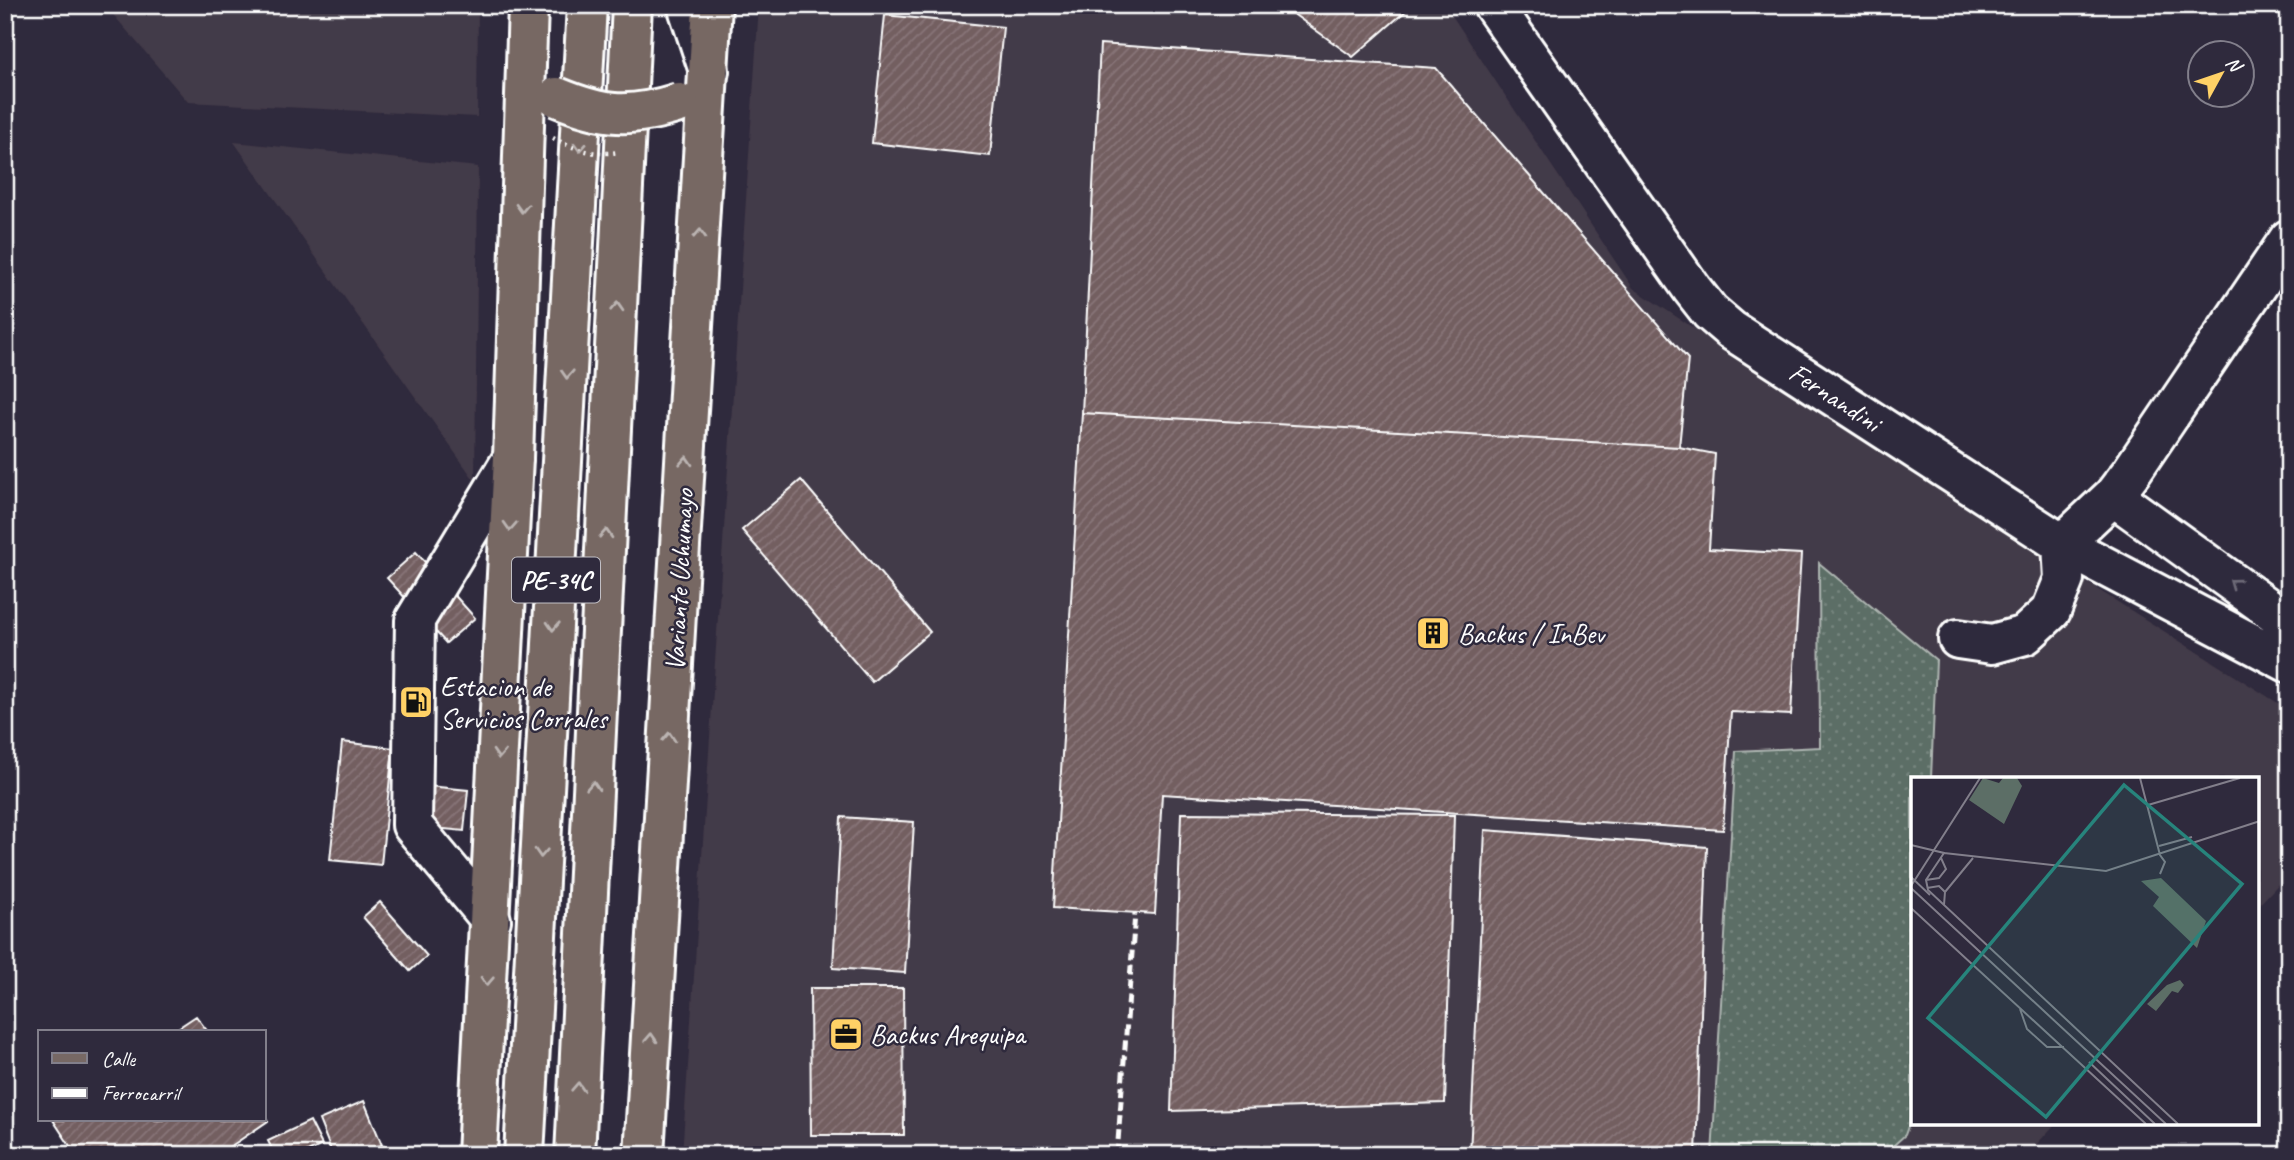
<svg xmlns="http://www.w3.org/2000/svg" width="2294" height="1160" font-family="Caveat,sans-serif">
	<defs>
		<pattern id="grass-dots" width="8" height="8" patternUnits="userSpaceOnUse" patternTransform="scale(1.75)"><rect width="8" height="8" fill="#5c6e66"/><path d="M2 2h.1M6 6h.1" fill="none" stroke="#74847d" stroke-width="1.8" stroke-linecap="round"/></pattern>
		<pattern id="building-hatch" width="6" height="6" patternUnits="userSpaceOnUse" patternTransform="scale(1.75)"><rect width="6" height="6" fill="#735e61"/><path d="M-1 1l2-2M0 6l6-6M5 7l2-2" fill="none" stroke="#887679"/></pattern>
	</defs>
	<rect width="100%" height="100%" fill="#2f2a3d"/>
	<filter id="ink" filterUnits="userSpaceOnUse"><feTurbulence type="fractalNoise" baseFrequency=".0143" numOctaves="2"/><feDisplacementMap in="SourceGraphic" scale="14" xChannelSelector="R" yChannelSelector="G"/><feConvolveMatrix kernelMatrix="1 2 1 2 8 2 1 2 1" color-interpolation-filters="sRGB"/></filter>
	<g filter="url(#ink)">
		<!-- built -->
		<path fill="#433a48" d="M105,5H478L477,117L188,102Z
			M759,5H1445L1633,288L1908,470L2289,710V873L2257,907V778H1912V1123H2056L2027,1155H682Z
			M234,142L478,167L475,481Z"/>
		<!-- grass -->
		<path fill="url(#grass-dots)" stroke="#aeb6b2" stroke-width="2" d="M1819,563L1936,660L1931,778H1912V1115L1905,1135L1883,1155H1712L1736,751L1820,747Z"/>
		<!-- building -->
		<path fill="url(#building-hatch)" stroke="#fff" stroke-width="2" d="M1281,5H1407L1409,8L1353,57Z
			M885,15L1003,27L990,156L872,143Z
			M1100,44L1436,68L1688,359L1679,447L1082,413Z
			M1082,413L1679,447L1715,454L1709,549L1801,554L1791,715L1731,712L1723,830L1162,794L1155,914L1053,908Z
			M801,480L930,632L872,682L742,530Z
			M416,552L475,618L446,643L387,578Z
			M342,742L393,748L381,865L330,860Z
			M398,783L468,790L464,831L394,824Z
			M1181,813L1454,815L1445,1103L1171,1111Z
			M841,817L914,822L905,973L833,968Z
			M1485,830L1707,847L1696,1155H1470Z
			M380,902L427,956L410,971L363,917Z
			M810,988H903L904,1135H811Z
			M196,1016L208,1032H172Z
			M364,1101L382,1145L357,1155H333L319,1120Z
			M264,1116L268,1121L218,1155H76L53,1120H264Z
			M310,1121L322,1145L302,1155H275L268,1141Z"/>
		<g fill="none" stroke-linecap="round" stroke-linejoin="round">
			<!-- minor casing -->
			<g stroke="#fff" stroke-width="44">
				<path id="minor" d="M687,5L709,71
					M1493,5L1692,289L1710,312L1731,330L2062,544L2289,663
					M2113,496L2289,623
					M1958,639L1992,644L2025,635L2051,611L2064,579L2062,544L2113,496L2132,471L2289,239
					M491,920L412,825L415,620L513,458"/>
			</g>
			<!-- major casing -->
			<g stroke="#fff" stroke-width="44">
				<path id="major" d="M477,1155L513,458L528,5
					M644,1155L712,5"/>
			</g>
			<!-- highway casing -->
			<g stroke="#fff" stroke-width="44">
				<path id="highway" d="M524,1155L587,5
					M575,1155L632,5"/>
			</g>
			<!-- minor -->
			<use href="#minor" stroke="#2f2a3d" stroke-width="38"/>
			<!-- major -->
			<use href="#major" stroke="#776864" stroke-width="38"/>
			<!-- highway -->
			<use href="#highway" stroke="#776864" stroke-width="38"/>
			<!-- rail -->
			<path stroke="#fff" stroke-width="5" stroke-dasharray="10 5" stroke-linecap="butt" d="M1117,1155L1135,913"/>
			<!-- major-bridge casing -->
			<g stroke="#fff" stroke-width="44" stroke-linecap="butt">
				<path id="major-bridge" d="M557,97C605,117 630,118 679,103"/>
			</g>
			<!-- path-bridge -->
			<path stroke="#fff" stroke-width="4.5" stroke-dasharray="2 5" stroke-linecap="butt" d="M553,138C574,149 594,156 618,152"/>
			<!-- major-bridge -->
			<use href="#major-bridge" stroke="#776864" stroke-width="38"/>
		</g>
		<!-- one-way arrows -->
		<defs><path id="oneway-chevron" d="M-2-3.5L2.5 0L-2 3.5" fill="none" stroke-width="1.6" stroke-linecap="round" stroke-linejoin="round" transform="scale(1.75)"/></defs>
		<g stroke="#bbb4b2">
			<use href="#oneway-chevron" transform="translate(580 147) rotate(93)"/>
			<use href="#oneway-chevron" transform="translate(522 208) rotate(92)"/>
			<use href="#oneway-chevron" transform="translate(700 234) rotate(-87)"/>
			<use href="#oneway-chevron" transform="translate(617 307) rotate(-87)"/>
			<use href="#oneway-chevron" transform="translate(567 374) rotate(93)"/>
			<use href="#oneway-chevron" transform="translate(686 461) rotate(-87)"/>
			<use href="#oneway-chevron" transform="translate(510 526) rotate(93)"/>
			<use href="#oneway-chevron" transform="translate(606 534) rotate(-87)"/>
			<use href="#oneway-chevron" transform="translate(553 626) rotate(93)"/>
			<use href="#oneway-chevron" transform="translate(669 737) rotate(-87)"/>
			<use href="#oneway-chevron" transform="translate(499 754) rotate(93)"/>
			<use href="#oneway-chevron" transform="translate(593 786) rotate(-87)"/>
			<use href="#oneway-chevron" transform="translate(541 853) rotate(93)"/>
			<use href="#oneway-chevron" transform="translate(487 981) rotate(93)"/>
			<use href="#oneway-chevron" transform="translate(651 1038) rotate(-87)"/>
			<use href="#oneway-chevron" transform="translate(578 1087) rotate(-87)"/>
		</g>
		<use stroke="#6d6a77" href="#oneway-chevron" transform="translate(2234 583) rotate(-144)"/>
	</g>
	<!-- icons -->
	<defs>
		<g id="building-square" transform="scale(1.75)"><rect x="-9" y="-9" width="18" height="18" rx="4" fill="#ffd166" stroke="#2f2a3d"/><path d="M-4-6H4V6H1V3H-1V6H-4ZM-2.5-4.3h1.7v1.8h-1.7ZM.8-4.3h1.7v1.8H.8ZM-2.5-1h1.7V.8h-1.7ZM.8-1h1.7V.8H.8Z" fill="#111"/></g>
		<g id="fuel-square" transform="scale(1.75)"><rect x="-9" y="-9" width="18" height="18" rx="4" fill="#ffd166" stroke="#2f2a3d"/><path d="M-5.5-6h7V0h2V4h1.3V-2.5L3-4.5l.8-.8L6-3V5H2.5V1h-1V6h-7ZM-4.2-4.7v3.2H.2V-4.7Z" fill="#111"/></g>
		<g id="office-square" transform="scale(1.75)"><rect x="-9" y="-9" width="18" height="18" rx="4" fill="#ffd166" stroke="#2f2a3d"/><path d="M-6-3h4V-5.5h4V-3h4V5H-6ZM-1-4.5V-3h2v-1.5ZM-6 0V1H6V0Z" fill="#111"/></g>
	</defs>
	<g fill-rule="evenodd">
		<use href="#building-square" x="1433" y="633"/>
		<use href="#fuel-square" x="416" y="702"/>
		<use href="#office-square" x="846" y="1034"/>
	</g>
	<g text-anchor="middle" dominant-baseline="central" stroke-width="5" stroke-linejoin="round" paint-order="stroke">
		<!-- shield labels -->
		<rect fill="#2f2a3d" stroke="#c1bfc5" stroke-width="2" x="512" y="557.5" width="88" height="45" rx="5"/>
		<g font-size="26" font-weight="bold" fill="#fff">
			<text x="556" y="580">PE-34C</text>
		</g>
		<!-- street labels -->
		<g font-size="28" fill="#fff" stroke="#2f2a3d">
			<text transform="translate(1835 397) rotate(33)">Fernandini</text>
			<text transform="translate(679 580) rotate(-87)">Variante Uchumayo</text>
		</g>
		<!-- poi labels -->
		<g font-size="28" fill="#fff" stroke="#2f2a3d" text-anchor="start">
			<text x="1458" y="633">Backus / InBev</text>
			<text x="440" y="686">Estacion de<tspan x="440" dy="32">Servicios Corrales</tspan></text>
			<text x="870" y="1034">Backus Arequipa</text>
		</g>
	</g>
	<!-- overview -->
	<g transform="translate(1911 777)">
		<rect width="348" height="348" fill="#2f2a3d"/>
		<path d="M72,1L88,6L92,1H106L111,9L93,47L58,23ZM250,101L295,144L286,171L242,129L248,120L230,104ZM269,203L273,208L267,216L261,214L245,234L236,227L256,208Z" fill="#5c6e66"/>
		<path fill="none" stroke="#827f8b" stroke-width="2" d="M229,1L249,78L254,85L249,97M237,28L329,1M0,68L33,76L15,103L17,113L267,347M248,69L281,60M33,76L195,94L349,44M0,100L19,118M15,103L28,101L35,92L30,81M0,109L69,1M0,111L255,347M16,111L28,109L34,115L33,128M34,115L62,81M0,131L235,347M109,232L116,252L136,270H153M178,285L244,347"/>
		<path fill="#27847c" fill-opacity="0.15" stroke="#27847c" stroke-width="3.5" d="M213,8L331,107L135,340L17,241Z"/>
		<rect width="348" height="348" fill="none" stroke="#fff" stroke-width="3.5"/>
	</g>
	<!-- margin -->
	<rect width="2294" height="1160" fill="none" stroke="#2f2a3d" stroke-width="28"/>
	<rect x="14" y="14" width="2266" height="1132" fill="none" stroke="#fff" stroke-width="2.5" filter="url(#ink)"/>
	<!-- legend -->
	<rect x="38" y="1030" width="228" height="91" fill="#2f2a3d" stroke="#827f8b" stroke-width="2"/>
	<rect x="52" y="1053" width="35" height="10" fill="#776864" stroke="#827f8b" stroke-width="2"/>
	<text x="102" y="1066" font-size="21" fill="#ffffff">Calle</text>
	<rect x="52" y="1088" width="35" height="10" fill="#ffffff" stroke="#827f8b" stroke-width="2"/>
	<text x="102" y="1100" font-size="21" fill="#ffffff">Ferrocarril</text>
	<!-- north arrow -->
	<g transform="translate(2221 74) rotate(50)"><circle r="33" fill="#2f2a3d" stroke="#827f8b" stroke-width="2"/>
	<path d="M0-5L12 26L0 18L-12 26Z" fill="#ffd166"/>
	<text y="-10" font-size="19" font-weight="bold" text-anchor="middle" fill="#ffffff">N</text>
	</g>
</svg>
